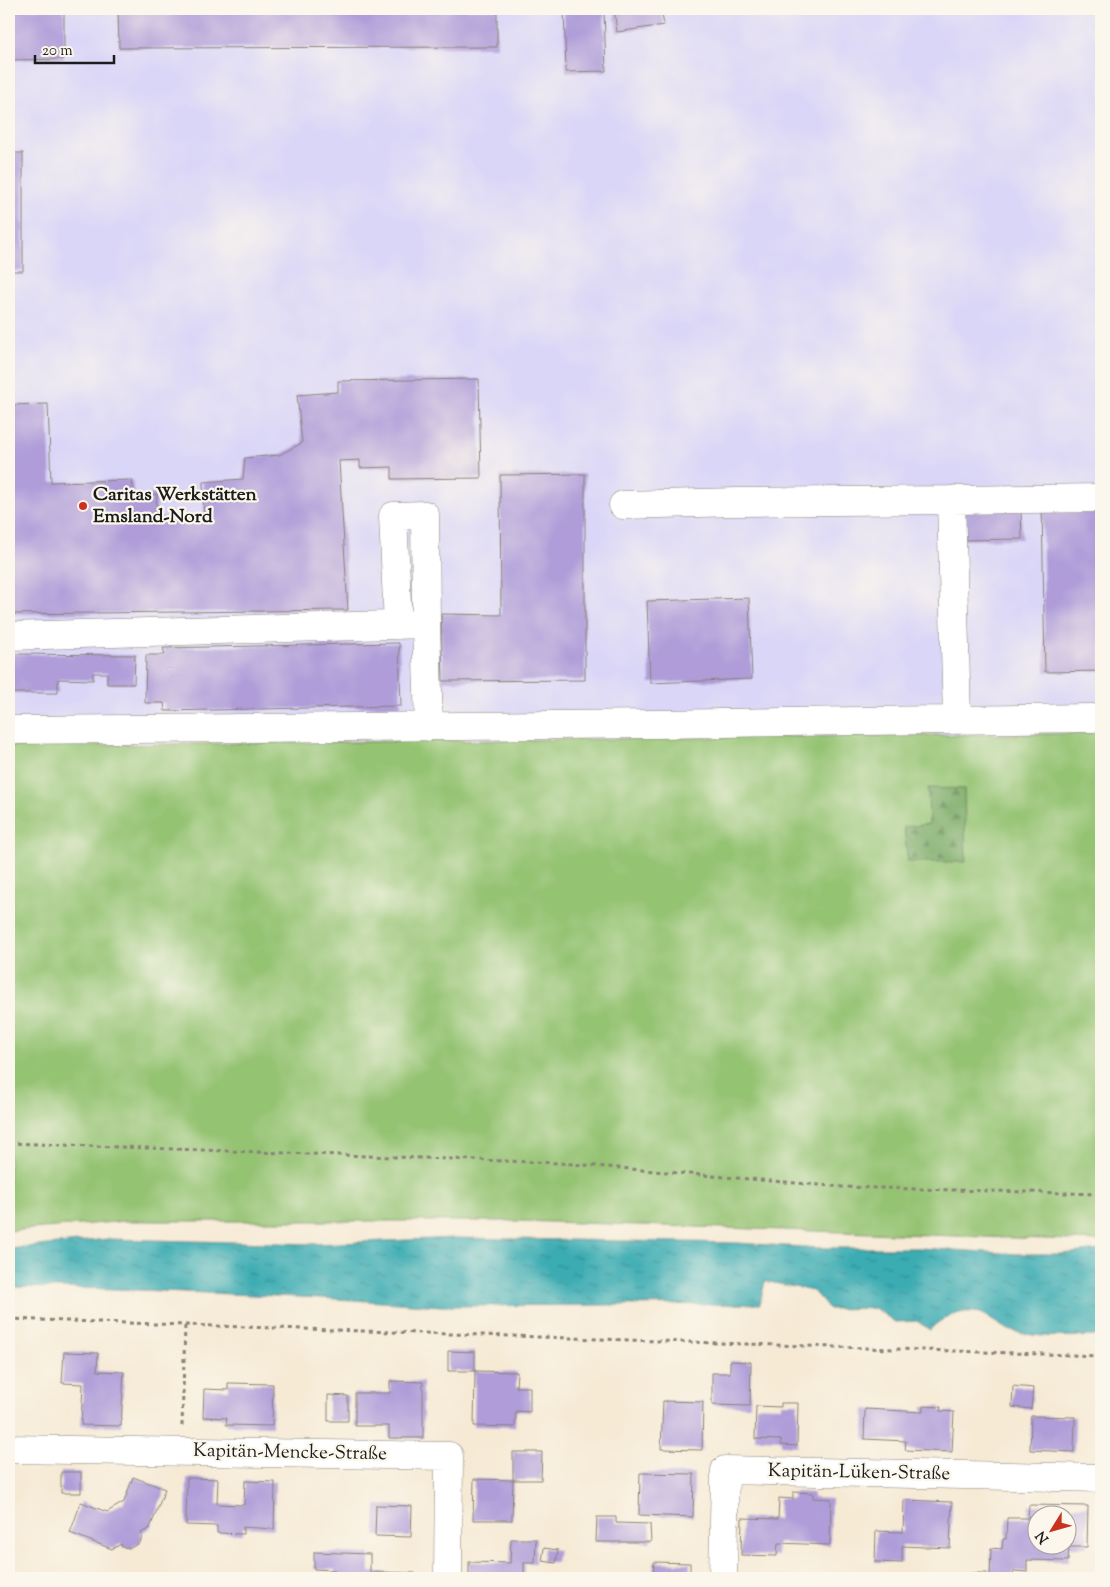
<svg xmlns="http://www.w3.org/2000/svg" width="1110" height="1587" font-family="'Sorts Mill Goudy',serif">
	<defs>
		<pattern id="forest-firs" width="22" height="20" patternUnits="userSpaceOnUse" patternTransform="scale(1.25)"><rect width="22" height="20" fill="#77a964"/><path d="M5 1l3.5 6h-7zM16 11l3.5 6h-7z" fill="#618952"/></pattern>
		<pattern id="water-ripples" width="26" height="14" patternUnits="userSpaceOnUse" patternTransform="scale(1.25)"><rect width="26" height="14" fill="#3aacb2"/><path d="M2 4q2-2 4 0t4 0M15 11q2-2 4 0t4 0" fill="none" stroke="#308b90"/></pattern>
	</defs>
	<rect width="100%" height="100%" fill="#fbf7ec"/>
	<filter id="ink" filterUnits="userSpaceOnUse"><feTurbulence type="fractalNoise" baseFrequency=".02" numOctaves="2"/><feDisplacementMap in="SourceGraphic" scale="10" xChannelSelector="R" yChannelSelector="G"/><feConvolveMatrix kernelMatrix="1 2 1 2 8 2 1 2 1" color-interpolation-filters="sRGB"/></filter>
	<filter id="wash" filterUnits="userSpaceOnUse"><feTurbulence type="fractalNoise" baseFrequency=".0096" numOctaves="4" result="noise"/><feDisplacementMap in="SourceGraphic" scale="20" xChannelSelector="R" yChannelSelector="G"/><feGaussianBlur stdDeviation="1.12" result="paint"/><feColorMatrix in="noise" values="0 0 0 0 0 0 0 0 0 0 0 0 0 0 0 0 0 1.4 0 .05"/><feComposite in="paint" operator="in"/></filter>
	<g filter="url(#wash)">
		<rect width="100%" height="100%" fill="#f6ead5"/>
		<!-- built -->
		<path fill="#dad6f7" d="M9,9H1101V732L9,744Z"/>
		<!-- green -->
		<path fill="#94c372" stroke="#587047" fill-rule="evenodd" d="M1101,733V1241L522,1221H126L9,1231V746ZM929,825L908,862L904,827Z"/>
		<!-- forest -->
		<path fill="url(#forest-firs)" stroke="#4a6240" d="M928,788L964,789L966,862H908L904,827L929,824Z"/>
		<!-- water -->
		<path fill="url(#water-ripples)" stroke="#2b6467" d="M455,1238L737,1243L819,1248H919L1019,1254H1061L1101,1250V1336C1072,1336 1041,1339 1012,1331C1002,1328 992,1319 982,1314C967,1307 940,1317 930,1330L917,1321L895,1322L875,1308L829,1309L813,1291L765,1281L760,1304L442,1306L322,1298L116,1289L9,1287V1249L108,1239L316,1244Z"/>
		<g id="blocks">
			<!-- building -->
			<path fill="#af9cd9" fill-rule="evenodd" d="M9,9H64V59L9,60Z
				M118,9H497V47L119,48Z
				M564,9H604L606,71L566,72Z
				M614,9H661L664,25L617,32Z
				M9,153H23V271H9Z
				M479,379L481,478L392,479V467L360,468V460L339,461L348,610L9,614V405L48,404L51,482L132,480L134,496L157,494L156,517L191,520L204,518L203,482L243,479L245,458L279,455L302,443L297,395L338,392V381Z
				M585,474V680L443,681L441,614L501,615L500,475Z
				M1101,503V671L1045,672L1042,504Z
				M1021,508L1022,539L960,540L959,509Z
				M749,598L752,679L650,683L647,601Z
				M399,643L401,706L165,711L164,703H145L146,655H165L163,648Z
				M9,654L135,655L134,684H107V673H93V680L58,679V693H9Z
				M448,1351L475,1352V1371L517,1372L516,1387H530V1412L516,1411L515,1427L474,1426L475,1371H448Z
				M64,1352L98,1353L97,1371L124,1372L121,1426L81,1425L83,1384L62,1383Z
				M730,1361L751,1362L750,1406L712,1405V1373H730Z
				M390,1381L423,1382V1438H389V1426H355V1393H390Z
				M228,1383L273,1384L272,1426L226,1425L227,1418L203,1417L204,1389L228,1390Z
				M1013,1386L1033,1388L1031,1409L1012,1407Z
				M328,1395L348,1396V1421H328Z
				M663,1401L703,1402L702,1450L661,1449Z
				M781,1403H798L797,1446L781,1445V1440L755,1439L756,1406L781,1407Z
				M923,1406L941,1407L940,1411L954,1412L952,1452L905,1450L906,1441L864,1439L865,1409L923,1412Z
				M1031,1416L1075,1417L1074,1452L1030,1450Z
				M513,1452H542L541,1480H513L512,1520H473L474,1479L513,1480Z
				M61,1472H81V1493H61Z
				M640,1473L694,1474L693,1517L639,1515Z
				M133,1477L165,1489L150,1528L141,1533L142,1536L140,1543L130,1548L122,1547L121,1544L112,1549L70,1533L81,1502L107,1512L124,1502Z
				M187,1478L218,1479L217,1504L244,1505L245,1481L275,1482L274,1529L243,1527V1534L217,1533V1526L186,1525Z
				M793,1492L813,1493V1498L831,1499L830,1545L778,1543L777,1556L741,1555L742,1518L778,1519L779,1498L793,1499Z
				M904,1500L952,1502L950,1548L902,1546V1563L875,1562L876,1531L903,1532Z
				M376,1505L412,1506L411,1537L375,1536Z
				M1029,1505L1088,1506L1087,1547H1069L1068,1561L1027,1560V1572L1014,1571L1013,1578H990L991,1548L1002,1549L1003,1539H1006L1007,1518H1028ZM1038,1514H1068V1544H1038Z
				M597,1517H616V1523L650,1524L651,1542H596Z
				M511,1539H536L535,1563H524V1578H469V1562L510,1563Z
				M544,1548L558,1550L556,1563L542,1561Z
				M314,1552L370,1554V1572L415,1573V1578H335V1570L314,1569Z
				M654,1562L690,1563V1578H653Z
				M970,1573H987V1578H970Z
				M747,1575L787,1577V1578H747Z"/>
		</g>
	</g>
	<g filter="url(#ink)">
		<use href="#blocks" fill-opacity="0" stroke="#898378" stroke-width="1"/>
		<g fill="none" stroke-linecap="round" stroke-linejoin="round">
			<!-- minor casing -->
			<g stroke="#898378" stroke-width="29">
				<path id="minor" d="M623,505L738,502L951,500
					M398,625L393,516L425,515L426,624
					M9,636L426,624L429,727
					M957,719L951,500L1101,498
					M9,730C225,728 441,727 657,724C802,722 947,719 1092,718
					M9,1449L449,1456L448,1578
					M723,1578L725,1470L1101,1478"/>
			</g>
			<!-- path -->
			<path stroke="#898378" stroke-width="3" stroke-dasharray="4 4" stroke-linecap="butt" d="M9,1143L560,1163L843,1187L1101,1194
				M9,1319L1101,1356
				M182,1426L185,1325"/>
			<!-- minor -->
			<use href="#minor" stroke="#fff" stroke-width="28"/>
		</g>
	</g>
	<!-- markers -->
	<circle fill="#c8321e" stroke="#fbf7ec" stroke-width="2" cx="83" cy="506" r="5"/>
	<g text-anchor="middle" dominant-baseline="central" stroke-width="4.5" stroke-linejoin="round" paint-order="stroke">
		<!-- poi labels -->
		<g font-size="19" font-weight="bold" fill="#1c1c1c" stroke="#fbf7ec" text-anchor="start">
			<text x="93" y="495">Caritas Werkstätten<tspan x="93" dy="22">Emsland-Nord</tspan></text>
		</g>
		<!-- street labels -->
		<g font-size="19" fill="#1c1c1c" stroke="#fbf7ec">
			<text transform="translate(290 1453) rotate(1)">Kapitän-Mencke-Straße</text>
			<text transform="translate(859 1473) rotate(1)">Kapitän-Lüken-Straße</text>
		</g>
	</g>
	<!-- margin -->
	<rect width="1110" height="1587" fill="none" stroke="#fbf7ec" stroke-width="30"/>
	<!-- north arrow -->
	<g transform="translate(1052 1530) rotate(233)"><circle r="24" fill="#fbf7ec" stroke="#a29f99"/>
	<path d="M0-4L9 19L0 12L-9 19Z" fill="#c8321e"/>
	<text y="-8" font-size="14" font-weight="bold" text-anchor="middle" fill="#1c1c1c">N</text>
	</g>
	<!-- scale -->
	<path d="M35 55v8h79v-8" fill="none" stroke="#1c1c1c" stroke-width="2.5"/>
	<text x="42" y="55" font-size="15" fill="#1c1c1c" stroke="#fbf7ec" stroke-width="4" paint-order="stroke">20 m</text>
</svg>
